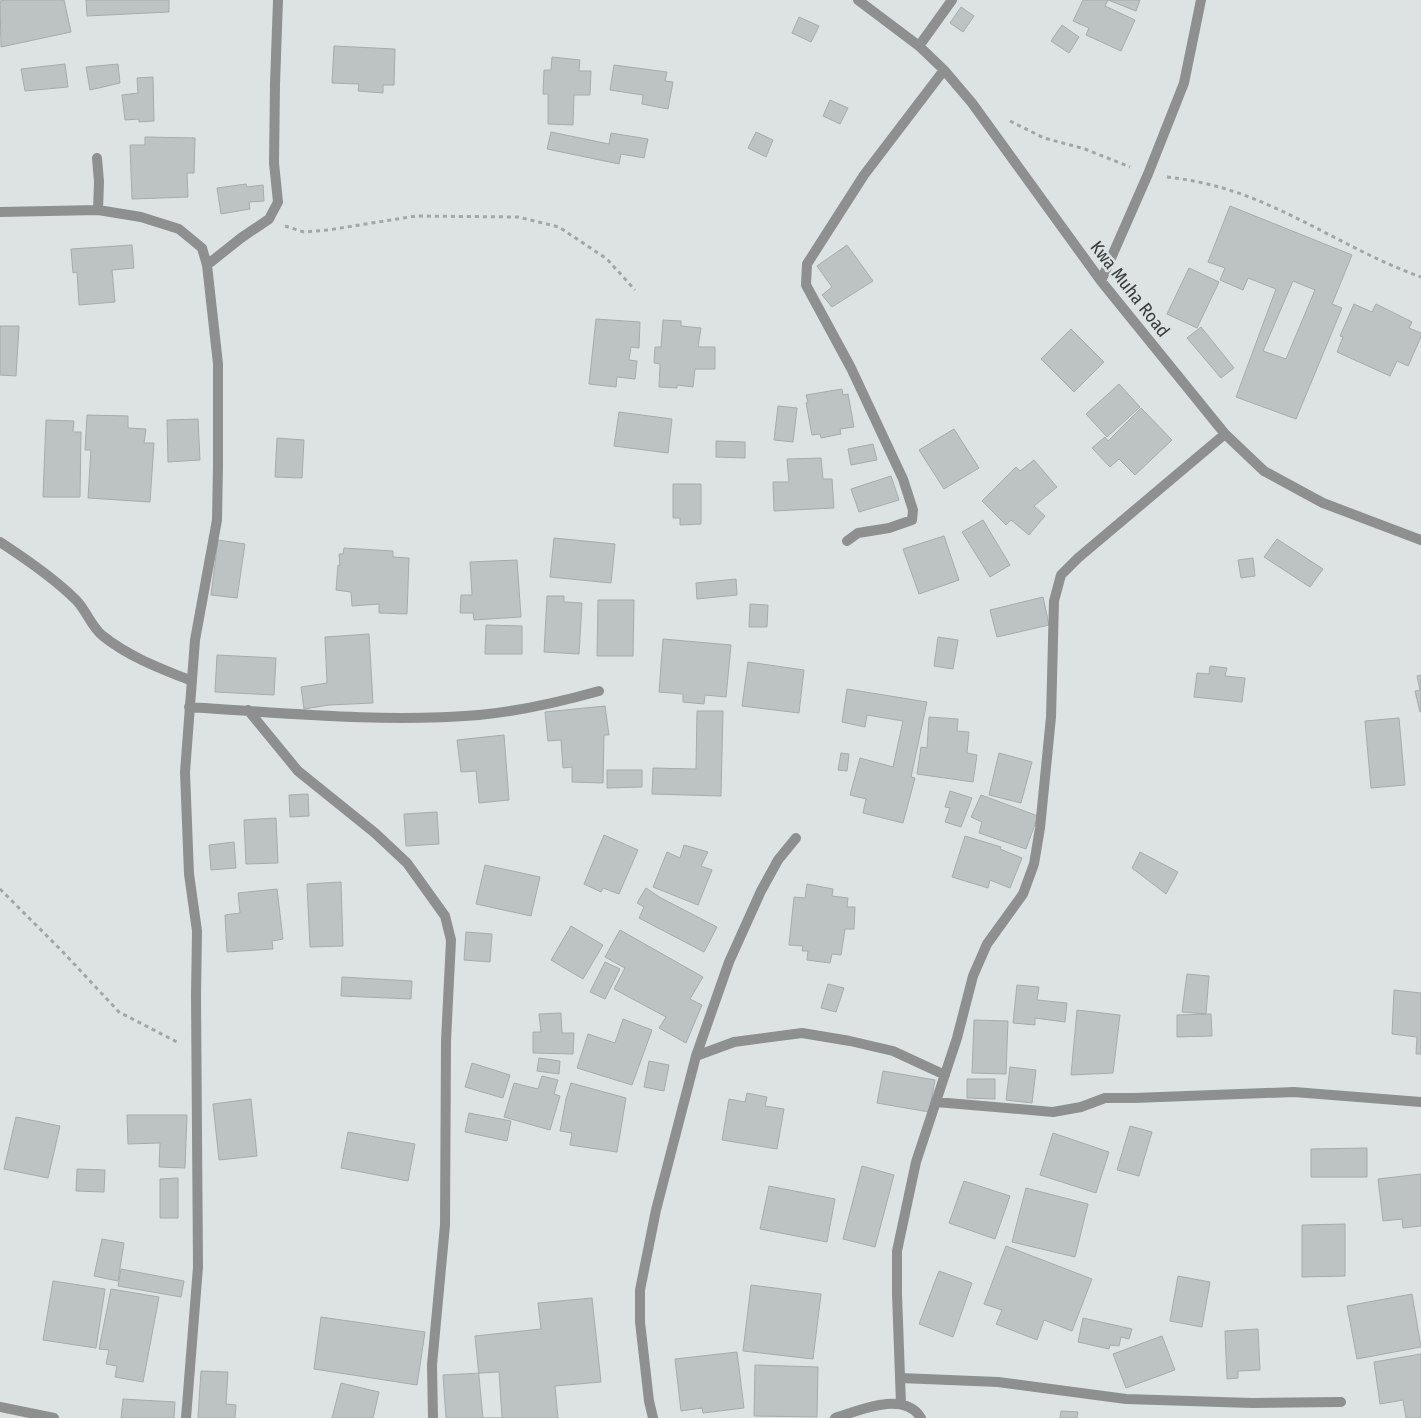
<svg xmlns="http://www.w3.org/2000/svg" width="1421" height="1418" font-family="'Fira Sans Condensed',sans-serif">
	<rect width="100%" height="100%" fill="#dde3e3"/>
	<!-- building -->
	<path fill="#bdc3c3" stroke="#a6abac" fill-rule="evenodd" d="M5,0H64L71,32L1,47L0,1Z
		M86,0H169V12L87,16Z
		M1083,0H1108L1105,6L1135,20L1121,51L1086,35L1089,28L1073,21Z
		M1108,0H1140L1136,11Z
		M961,7L974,16L963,32L950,23Z
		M799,17L819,26L811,42L792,33Z
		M1062,25L1079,37L1069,53L1051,41Z
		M334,46L395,49L394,85H383V93L358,91L359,84L332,83Z
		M552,57L580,60L579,71H591L590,95H574L573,125L548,124V94H543L544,70H551Z
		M65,64L68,87L25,91L21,69Z
		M118,64L120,83L90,90L86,67Z
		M614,65L667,72L665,81L673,82L668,109L642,104L643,95L610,90Z
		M153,77L154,121L139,122V119L125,120L122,95L138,93L137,78Z
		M830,100L848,108L840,124L823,116Z
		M551,132L609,144L611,133L648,139L644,158L621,154L619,164L547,149Z
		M756,132L773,140L766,157L748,148Z
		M145,137L195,138L194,173H187L188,197L132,199L130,145H145Z
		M246,184L247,187L263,185L264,201L249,202L250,209L221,214L217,188Z
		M1230,206L1352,255L1332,304L1342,308L1296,419L1236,397L1276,289L1248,278L1243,290L1220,280L1225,268L1208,262ZM1293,281L1315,290L1286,359L1263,351Z
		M132,245L134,268L112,270L115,302L79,305L77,272L73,273L71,249Z
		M847,245L873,281L832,307L822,295L832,287L817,266Z
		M1189,268L1219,282L1197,328L1167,314Z
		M1354,304L1372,312L1376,304L1412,322L1409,328L1421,333V337L1408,366L1397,361L1390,376L1337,352L1343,337L1340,336Z
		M596,319L640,322L639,348L631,347L629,360L637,361L635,379L617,377L616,387L589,384Z
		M663,320L681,321V326L701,328L698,347H715V369H695L693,387L677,385V388L659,387L660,364L654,363L655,347H661Z
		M0,326H19L16,376L0,375Z
		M1201,327L1234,368L1221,378L1187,338Z
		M1071,329L1104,362L1074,392L1041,359Z
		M1119,384L1140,407L1107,437L1086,414Z
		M842,389L843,395L848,394L854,427L840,429L841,434L821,438L820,434L812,435L806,403L808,402L806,395Z
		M778,406L797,408L793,442L774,440Z
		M1141,408L1172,440L1135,475L1119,459L1110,467L1092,448L1105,437L1108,441Z
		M619,412L672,419L668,453L614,446Z
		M87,415L128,416V428L146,429L144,443H154L150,502L88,498L91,450H85Z
		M198,419L200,460L168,462L167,420Z
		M46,420L74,421L73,432H81L80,497H43Z
		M954,429L979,468L944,489L919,450Z
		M277,438L304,440L302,478L275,477Z
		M716,441L745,442V458L716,457Z
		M873,444L877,460L851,465L848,449Z
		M821,458L823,479H832L834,508L774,511L773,482H789L787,459Z
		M1034,460L1057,487L1034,506L1045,516L1029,535L1011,520L1006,525L982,501L1016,467L1020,471Z
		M891,476L899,500L859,512L851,489Z
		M673,484H701V524L680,525V518H673Z
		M983,520L1010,565L990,577L962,532Z
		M944,536L959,580L919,594L903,549Z
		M554,538L615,544L611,583L550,577Z
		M1277,539L1323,569L1310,587L1264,557Z
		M218,540L245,544L237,598L211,595Z
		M344,548L393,551V557L409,558L407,614L379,613V604L352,606L351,592L336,590L338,565L340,566L339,554H343Z
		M1253,558L1255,576L1241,578L1238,560Z
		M517,560L521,617L474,620L473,613H460L461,595H472L470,562Z
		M736,579L737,595L697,599L696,583Z
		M547,596H564V602L582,603L579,654L544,652Z
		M1043,597L1049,625L997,637L990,610Z
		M598,600H634L633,656H597Z
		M750,604L768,605L767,627H749Z
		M486,625L522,626V654H485Z
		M369,634L373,703L329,705L304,709L301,687L327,683L325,637Z
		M938,637L958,640L953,669L934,666Z
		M663,639L731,645L726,697L705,695L704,704L683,702V694L659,692Z
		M217,655L276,658L274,695L215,692Z
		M748,662L804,670L799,713L742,706Z
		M1210,666L1227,668L1225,676L1245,678L1242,702L1194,697L1197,673L1209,674Z
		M1421,675V712H1420L1415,691L1420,690L1417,676Z
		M847,689L927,702L911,777L915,778L903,823L863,813L866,799L850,795L860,758L893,767L903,721L867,715L865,727L842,722Z
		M605,706L609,735H604L603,783L572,782V767L563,768L561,740L548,741L545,712Z
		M697,711H723L721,796L652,794L653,768L696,769Z
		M929,717L958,719L957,731L969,732L967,753L977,755L973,782L917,774L921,747L927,748Z
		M1399,718L1405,785L1371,788L1365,721Z
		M504,735L509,800L479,803L476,771L461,772L457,740Z
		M841,753L849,754L847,771L838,770Z
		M999,753L1032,762L1021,803L989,795Z
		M607,770H642V787L607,788Z
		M950,791L972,798L961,827L945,822L950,808L945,807Z
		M308,794L309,816L290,817L289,795Z
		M981,795L1038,816L1026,849L979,833L982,822L971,817Z
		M437,812L439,844L406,846L404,814Z
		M276,818L278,863L246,864L244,820Z
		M604,835L638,850L619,894L603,888L601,892L584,884Z
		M965,836L1001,847L1000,849L1022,858L1010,888L990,880L988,888L952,877Z
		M234,842L236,868L211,870L209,845Z
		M684,845L708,852L701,866L712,870L698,905L653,887L667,852L680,858Z
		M1140,852L1178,872L1166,894L1132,868Z
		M485,865L540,877L531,916L476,904Z
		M341,882L343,946L310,947L307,884Z
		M807,884L833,889L832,896L848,898L847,907H855L854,929H845L841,955L832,954L830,963L807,960L808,951H802L803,946L789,945L794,897L805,898Z
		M646,888L661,898L717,927L704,952L639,918L644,907L637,903Z
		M277,889L283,939L272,941L273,949L227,952L225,915L240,913L238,893Z
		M571,926L603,945L583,979L551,960Z
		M620,930L703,977L690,999L702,1005L686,1043L659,1028L666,1017L614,989L625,968L605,957Z
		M466,932L492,934L490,962L464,960Z
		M605,962L620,969L605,999L590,992Z
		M1187,974L1209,976L1206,1014L1182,1012Z
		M342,977L412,981L411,999L341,996Z
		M828,984L844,988L836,1012L821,1008Z
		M1017,985L1039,987L1037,1000L1067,1003L1065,1022L1035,1018V1025L1013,1023Z
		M1394,990L1421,993V1054H1416L1417,1037L1392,1034Z
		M1077,1010L1120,1015L1113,1073L1071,1075Z
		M561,1013L562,1033H574L573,1054L533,1053V1032H541L539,1014Z
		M1211,1014L1212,1036L1177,1037V1015Z
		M623,1019L652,1030L632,1085L577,1068L588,1034L615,1043Z
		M974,1020L1008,1021L1006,1074L972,1073Z
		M539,1058L560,1061L559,1074L537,1071Z
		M649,1061L669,1065L664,1091L644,1087Z
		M472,1063L510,1075L503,1098L465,1087Z
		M1010,1067L1036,1070L1032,1103L1006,1100Z
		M883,1071L935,1080L929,1112L877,1103Z
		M542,1076L558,1080L554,1094L560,1096L550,1130L504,1117L514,1083L538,1089Z
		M967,1079H995V1099L967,1098Z
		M571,1083L626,1098L617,1152L570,1145L572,1133L560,1131L566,1099Z
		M747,1093L767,1097L765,1106L784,1109L777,1149L722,1140L729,1099L745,1102Z
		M251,1099L257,1156L219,1160L213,1104Z
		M469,1113L511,1121L507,1141L465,1132Z
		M127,1115H187L185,1168L159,1167L160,1143L128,1144Z
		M16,1117L60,1126L48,1178L4,1169Z
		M1130,1126L1152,1132L1139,1176L1117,1170Z
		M348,1132L415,1144L408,1181L341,1168Z
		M1053,1133L1109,1152L1096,1193L1040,1175Z
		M1367,1148V1177H1311V1149Z
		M862,1166L894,1175L875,1247L843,1239Z
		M77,1169L105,1170L104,1192L76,1191Z
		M1421,1174V1226L1403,1228L1402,1219L1383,1221L1378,1179Z
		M178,1178V1218H160V1179Z
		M964,1181L1010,1196L995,1239L949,1223Z
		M769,1186L835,1199L827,1242L760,1229Z
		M1026,1188L1088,1204L1075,1257L1012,1242Z
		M1345,1224V1276L1302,1277V1225Z
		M102,1239L124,1243L118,1281L94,1276Z
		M1006,1246L1092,1279L1072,1331L1044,1320L1037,1340L996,1324L1002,1310L984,1304Z
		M121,1269L184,1281L181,1297L118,1286Z
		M939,1271L972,1283L953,1337L919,1324Z
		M1178,1276L1210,1282L1202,1327L1170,1321Z
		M53,1281L105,1289L96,1348L43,1340Z
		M751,1285L821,1294L813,1359L743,1351Z
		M111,1289L159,1297L143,1382L115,1377L117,1366L106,1364L109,1350L99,1349Z
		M1412,1294L1421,1347L1357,1359L1347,1306Z
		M592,1298L601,1382L555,1386L558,1418H483L475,1336L541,1329L538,1303Z
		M321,1317L425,1332L417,1385L314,1369Z
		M1083,1318L1132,1329L1129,1339L1121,1337L1119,1346L1110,1345L1109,1349L1078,1342Z
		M1258,1329L1260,1370L1238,1371V1378L1227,1379L1225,1331Z
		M1162,1336L1175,1370L1126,1388L1113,1354Z
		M737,1352L744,1408L703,1413L702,1408L681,1411L675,1359Z
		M1421,1354V1418H1406L1403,1400L1380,1404L1374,1362Z
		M755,1365L818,1367L817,1417L754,1416Z
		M201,1371L228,1372L226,1404L236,1405L235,1418H198Z
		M499,1372L502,1418H446L443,1375Z
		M341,1383L379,1392L373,1418H332Z
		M123,1399L175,1402L174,1418H121Z
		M1061,1411L1078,1412L1077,1418H1060Z"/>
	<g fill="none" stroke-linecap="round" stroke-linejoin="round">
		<!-- path -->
		<path stroke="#a1a6a6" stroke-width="3" stroke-dasharray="4 4" stroke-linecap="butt" d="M1010,121L1044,138L1085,149L1130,167
			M1167,177C1186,179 1205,183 1223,188C1293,209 1353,253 1421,277
			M285,226L304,232L328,230L416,216L518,217L559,227L607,259L635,290
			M0,889L62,951L119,1012L177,1042"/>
		<!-- street -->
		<path stroke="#8e9090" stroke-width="10" d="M858,0L919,46L944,70L972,103L1101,281L1225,434L1264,471L1323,503L1421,540
			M919,46L952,0
			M97,158L99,182L98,210
			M0,212L98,210L141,217L179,229L202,248L207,265L218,364V465L217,520L195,640L185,772L189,874L197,931L196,996L198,1267L186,1418
			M207,265L241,238L269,219L278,202L274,163L275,84L278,0
			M1101,281L1148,174L1184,83L1201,0
			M847,541L858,533L889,528L912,520L913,510L903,479L851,368L806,285L807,264L864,175L944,70
			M0,542C26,559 54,578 76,600C87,611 91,627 103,636C129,657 162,669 192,681
			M189,707C286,713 383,723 479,715C520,711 560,702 599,691
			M248,710L298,771L375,833L407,863L445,916L451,940L446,1041L445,1225L432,1365L433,1418
			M696,1056L734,1042L802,1033L850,1041L893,1051L945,1075
			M936,1102L1053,1112L1081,1107L1105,1098H1134L1294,1092L1421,1102
			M900,1378L998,1382L1126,1399L1252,1403L1341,1402
			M901,1404L897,1294V1251L916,1162L957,1038L973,976L987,944L1023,894L1034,864L1040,828L1051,717L1054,601L1061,575L1078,558L1225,434
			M0,1407L54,1418
			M653,1418L649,1401L640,1322V1290L656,1210L696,1056L729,962L761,891L778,860L796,838
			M835,1418C858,1411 904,1390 921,1418"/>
	</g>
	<g text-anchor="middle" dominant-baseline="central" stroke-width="5" stroke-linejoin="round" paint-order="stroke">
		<!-- street labels -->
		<g font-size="18" fill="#383a3a" stroke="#dde3e3">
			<text transform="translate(1130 289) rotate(52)">Kwa Muha Road</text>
		</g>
	</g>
</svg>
